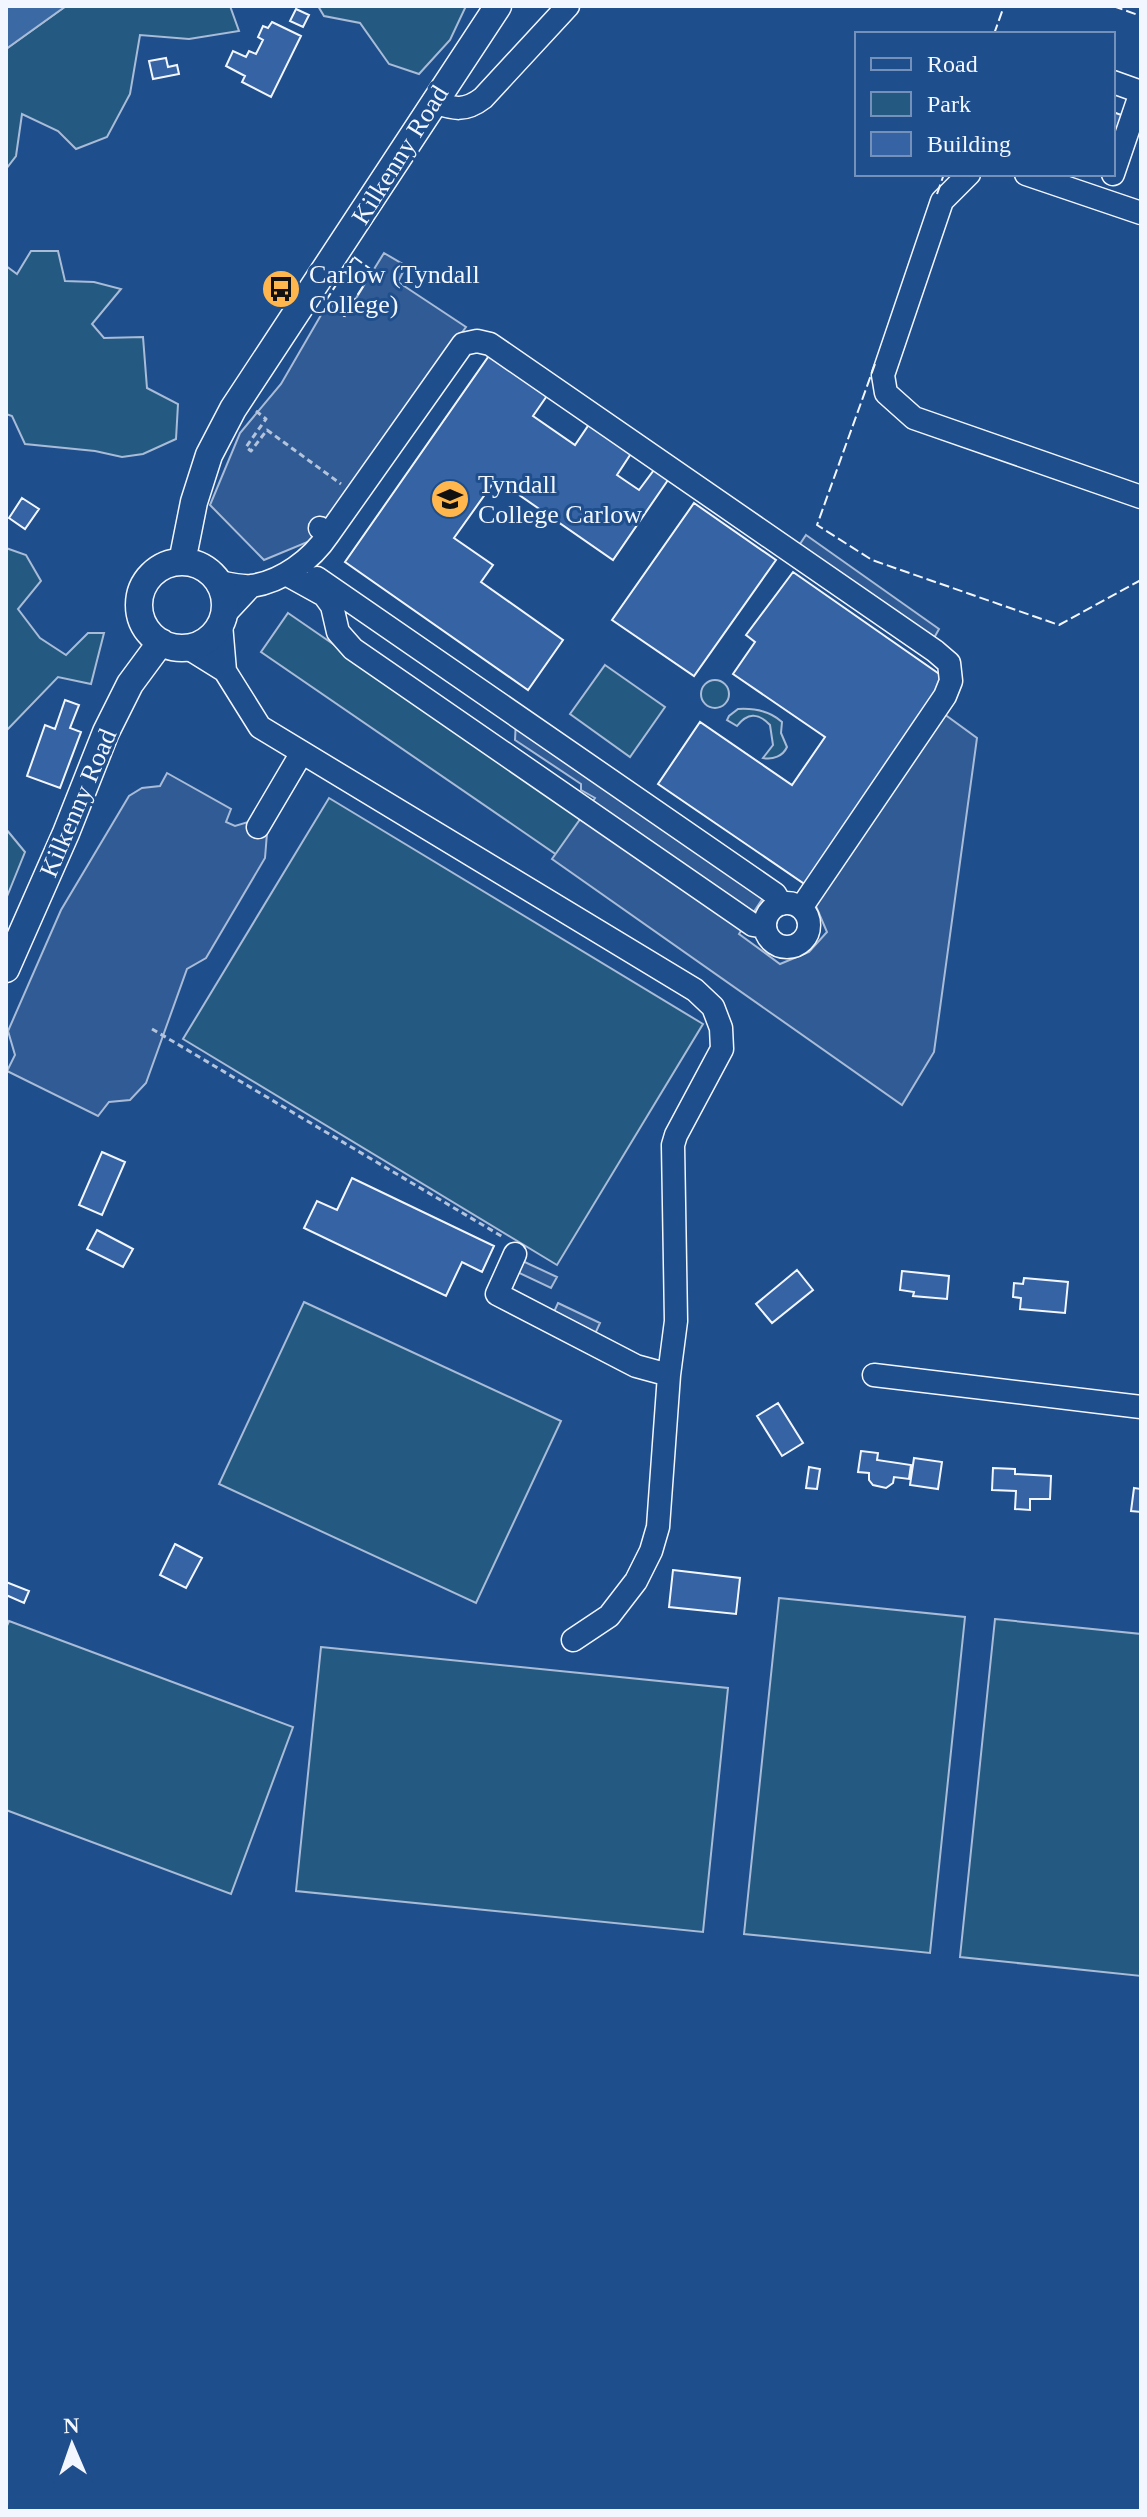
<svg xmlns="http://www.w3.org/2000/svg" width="1147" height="2517" font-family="'Times New Roman',serif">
	<rect width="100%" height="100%" fill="#1f4e8c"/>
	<!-- green -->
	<path fill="#245a82" stroke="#a8bbd7" stroke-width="2" d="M66,6H230L239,31L189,39L140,35L130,94L107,137L76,149L58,131L22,114L16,156L6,169V49Z
		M318,6H466L450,40L419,74L389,64L360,23L324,16Z
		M31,251H58L65,281L94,282L121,289L92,324L104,338L143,337L147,388L178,404L176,439L143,454L122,457L95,451L25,444L12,416L6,414V266L17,274Z
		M6,548L26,555L41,581L18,609L40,638L66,655L88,633H104L91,684L58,677L6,731Z
		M288,613L583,816L557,855L261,652Z
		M605,665L665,707L630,757L570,714Z
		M701 694a14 14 0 1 1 28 0a14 14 0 1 1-28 0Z
		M738,709C755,708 770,711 782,722L781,733L787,747C783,756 773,760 763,758L773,745L770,725C758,712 747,713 737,726L727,720L729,716Z
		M329,798L703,1024L557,1265L183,1039Z
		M6,829L25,852L6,899Z
		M304,1302L561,1421L476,1603L219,1484Z
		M779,1598L965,1617L930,1953L744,1934Z
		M995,1619L1141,1634V1976L960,1957Z
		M9,1621L293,1727L231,1894L6,1810V1628Z
		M321,1647L728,1688L703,1932L296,1891Z"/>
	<!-- parking -->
	<path fill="#305b95" stroke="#a8bbd7" stroke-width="2" d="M384,253L406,266L398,282L466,327L310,541L264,560L210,505L240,433L281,384L328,303L345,316Z
		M806,535L939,629L929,647L794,553Z
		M929,703L977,738L934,1052L902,1105L552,859L595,798L581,790V784L515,740L516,720L765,895L739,934L780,964L809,952L827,932L815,904Z
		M167,773L231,809L226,822L235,826L248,822L267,833L265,858L206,958L187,969L146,1083L130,1100L109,1102L98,1116L7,1071L15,1055L8,1031L61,910L129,796L142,788L160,786Z
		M516,1258L557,1277L551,1288L511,1269Z
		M558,1303L600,1323L595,1334L553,1314Z"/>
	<!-- water -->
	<path fill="#3b69a3" stroke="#a8bbd7" stroke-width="2" d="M6,6H66L6,49Z"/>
	<!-- building -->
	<path fill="#3563a3" stroke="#f2f6ff" stroke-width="2" d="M296,9L309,15L303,27L290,21Z
		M272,22L301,36L271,97L242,82L245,76L226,66L233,51L246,57L249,51L256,54L263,40L258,37L263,26L268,28Z
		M166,58L168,67L177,65L179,74L153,79L149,61Z
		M1113,112L1127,117L1113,162Z
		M493,350L551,390L533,416L575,445L592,420L634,449L617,475L639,490L654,470L668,480L613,560L496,479L454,538L493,565L481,582L563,640L528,690L345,562Z
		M22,498L39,509L25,529L9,518Z
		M694,503L776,560L694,676L612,620Z
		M793,572L945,678L806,885L658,784L700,722L792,785L825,737L733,674L755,642L746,635Z
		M65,700L79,705L70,728L81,732L60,788L27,776L45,725L55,729Z
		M102,1152L125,1162L102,1215L79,1205Z
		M352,1178L494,1246L482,1272L462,1262L446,1296L304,1228L317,1201L337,1210Z
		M97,1230L133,1249L123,1267L87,1249Z
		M797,1270L813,1290L772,1323L756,1304Z
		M902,1271L949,1276L947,1299L913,1296L914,1292L900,1290Z
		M1024,1278L1068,1282L1065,1313L1020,1309L1021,1298L1013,1297L1014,1283L1023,1284Z
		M778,1403L803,1443L782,1456L757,1416Z
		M861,1451L878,1453L877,1460L911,1465L909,1479L894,1477L893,1483L886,1488L873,1485L869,1480V1473L858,1472Z
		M914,1458L942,1462L938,1489L910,1485Z
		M809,1467L820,1469L817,1489L806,1488Z
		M993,1468L1015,1469V1474L1051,1476L1050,1499H1030V1510L1015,1509L1016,1491L992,1490Z
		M1134,1488L1141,1489V1512L1131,1511Z
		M175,1544L202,1558L186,1588L160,1575Z
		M673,1570L740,1578L736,1614L669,1607Z
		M6,1582L29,1591L24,1603L6,1595Z"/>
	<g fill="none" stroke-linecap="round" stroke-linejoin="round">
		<!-- minor casing -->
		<g stroke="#f2f6ff" stroke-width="25">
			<path id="minor" d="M1113,82L1141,92L1113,174
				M433,102C454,109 465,112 483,98L568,6
				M969,174L942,201L883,375L886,393L914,418L1141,497
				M1026,174L1141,213
				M328,535L463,344L477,341L490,344L935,651L949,663L951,681L945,696L801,908
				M286,574L324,595L332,606L338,632L353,649L753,925L765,927
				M317,578L775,894L781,904
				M219,582C229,584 241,587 251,586C282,582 312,559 328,535L320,528
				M224,615L251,586
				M221,624L225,671L260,727L695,990L713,1007L721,1028L722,1049L676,1135L673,1145L676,1321L669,1375L658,1527L651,1551L636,1581L609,1616L573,1640
				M188,648L225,671
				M258,827L301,754
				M765 925a22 22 0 1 1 44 0a22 22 0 1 1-44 0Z
				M515,1254L497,1294L636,1366L669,1375
				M874,1375L1141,1407"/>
		</g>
		<!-- major casing -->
		<g stroke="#f2f6ff" stroke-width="29">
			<path id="major" d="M182,562L194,502L209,455L233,409L498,6
				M139 605a43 43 0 1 1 86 0a43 43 0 1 1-86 0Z
				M6,969L66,833L106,732L130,684L161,642"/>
		</g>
		<!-- path -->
		<path stroke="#b3c4dc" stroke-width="3" stroke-dasharray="6 4" stroke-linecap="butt" d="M256,411L266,419L246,447L251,451L267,430L341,484
			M152,1029L503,1237"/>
		<!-- minor -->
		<use href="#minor" stroke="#1f4e8c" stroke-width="22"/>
		<!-- major -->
		<use href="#major" stroke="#1f4e8c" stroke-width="26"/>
		<!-- fence -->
		<path stroke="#f2f6ff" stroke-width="2" stroke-dasharray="10 4" stroke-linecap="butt" d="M1113,6L1141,16
			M994,34L1004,6
			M937,194L944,174
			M354,257L373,271L344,316L327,299Z
			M875,364L817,525L872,560L1059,625L1141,580"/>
	</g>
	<!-- icons -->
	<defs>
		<g id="bus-disc" transform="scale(2)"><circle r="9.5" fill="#ffb74d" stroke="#1f4e8c"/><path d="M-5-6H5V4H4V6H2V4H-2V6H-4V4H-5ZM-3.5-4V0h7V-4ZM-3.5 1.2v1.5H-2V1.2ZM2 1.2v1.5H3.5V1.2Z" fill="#111"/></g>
		<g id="school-disc" transform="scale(2)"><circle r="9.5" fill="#ffb74d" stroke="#1f4e8c"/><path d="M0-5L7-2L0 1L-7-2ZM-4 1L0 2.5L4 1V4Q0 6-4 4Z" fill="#111"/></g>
	</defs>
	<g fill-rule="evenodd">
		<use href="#bus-disc" x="281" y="289"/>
		<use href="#school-disc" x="450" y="499"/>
	</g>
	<g text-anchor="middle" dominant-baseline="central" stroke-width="6" stroke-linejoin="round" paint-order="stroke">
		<!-- street labels -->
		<g font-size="26" fill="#f2f6ff" stroke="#1f4e8c">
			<text transform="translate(400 155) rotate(-58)">Kilkenny Road</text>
			<text transform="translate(78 803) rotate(-67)">Kilkenny Road</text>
		</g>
		<!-- poi labels -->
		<g font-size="26" fill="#f2f6ff" stroke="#1f4e8c" text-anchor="start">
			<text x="309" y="274">Carlow (Tyndall<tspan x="309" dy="30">College)</tspan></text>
			<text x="478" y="484">Tyndall<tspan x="478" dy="30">College Carlow</tspan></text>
		</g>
	</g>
	<!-- border -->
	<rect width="1147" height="2517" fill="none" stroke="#f2f6ff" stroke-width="16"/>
	<!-- legend -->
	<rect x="855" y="32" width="260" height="144" fill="#1f4e8c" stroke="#7391ba" stroke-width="2"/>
	<rect x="871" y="58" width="40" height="12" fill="#1f4e8c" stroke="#7391ba" stroke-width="2"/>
	<text x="927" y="72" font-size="24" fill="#f2f6ff">Road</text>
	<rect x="871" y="92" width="40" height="24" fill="#245a82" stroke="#7391ba" stroke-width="2"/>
	<text x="927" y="112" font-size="24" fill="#f2f6ff">Park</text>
	<rect x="871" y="132" width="40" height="24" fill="#3563a3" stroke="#7391ba" stroke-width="2"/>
	<text x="927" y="152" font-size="24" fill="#f2f6ff">Building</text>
	<!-- north arrow -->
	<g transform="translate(72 2445) rotate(358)" stroke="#1f4e8c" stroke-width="6" paint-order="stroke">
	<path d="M0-6L14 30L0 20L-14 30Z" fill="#f2f6ff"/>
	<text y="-12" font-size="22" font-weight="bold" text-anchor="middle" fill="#f2f6ff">N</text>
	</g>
</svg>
